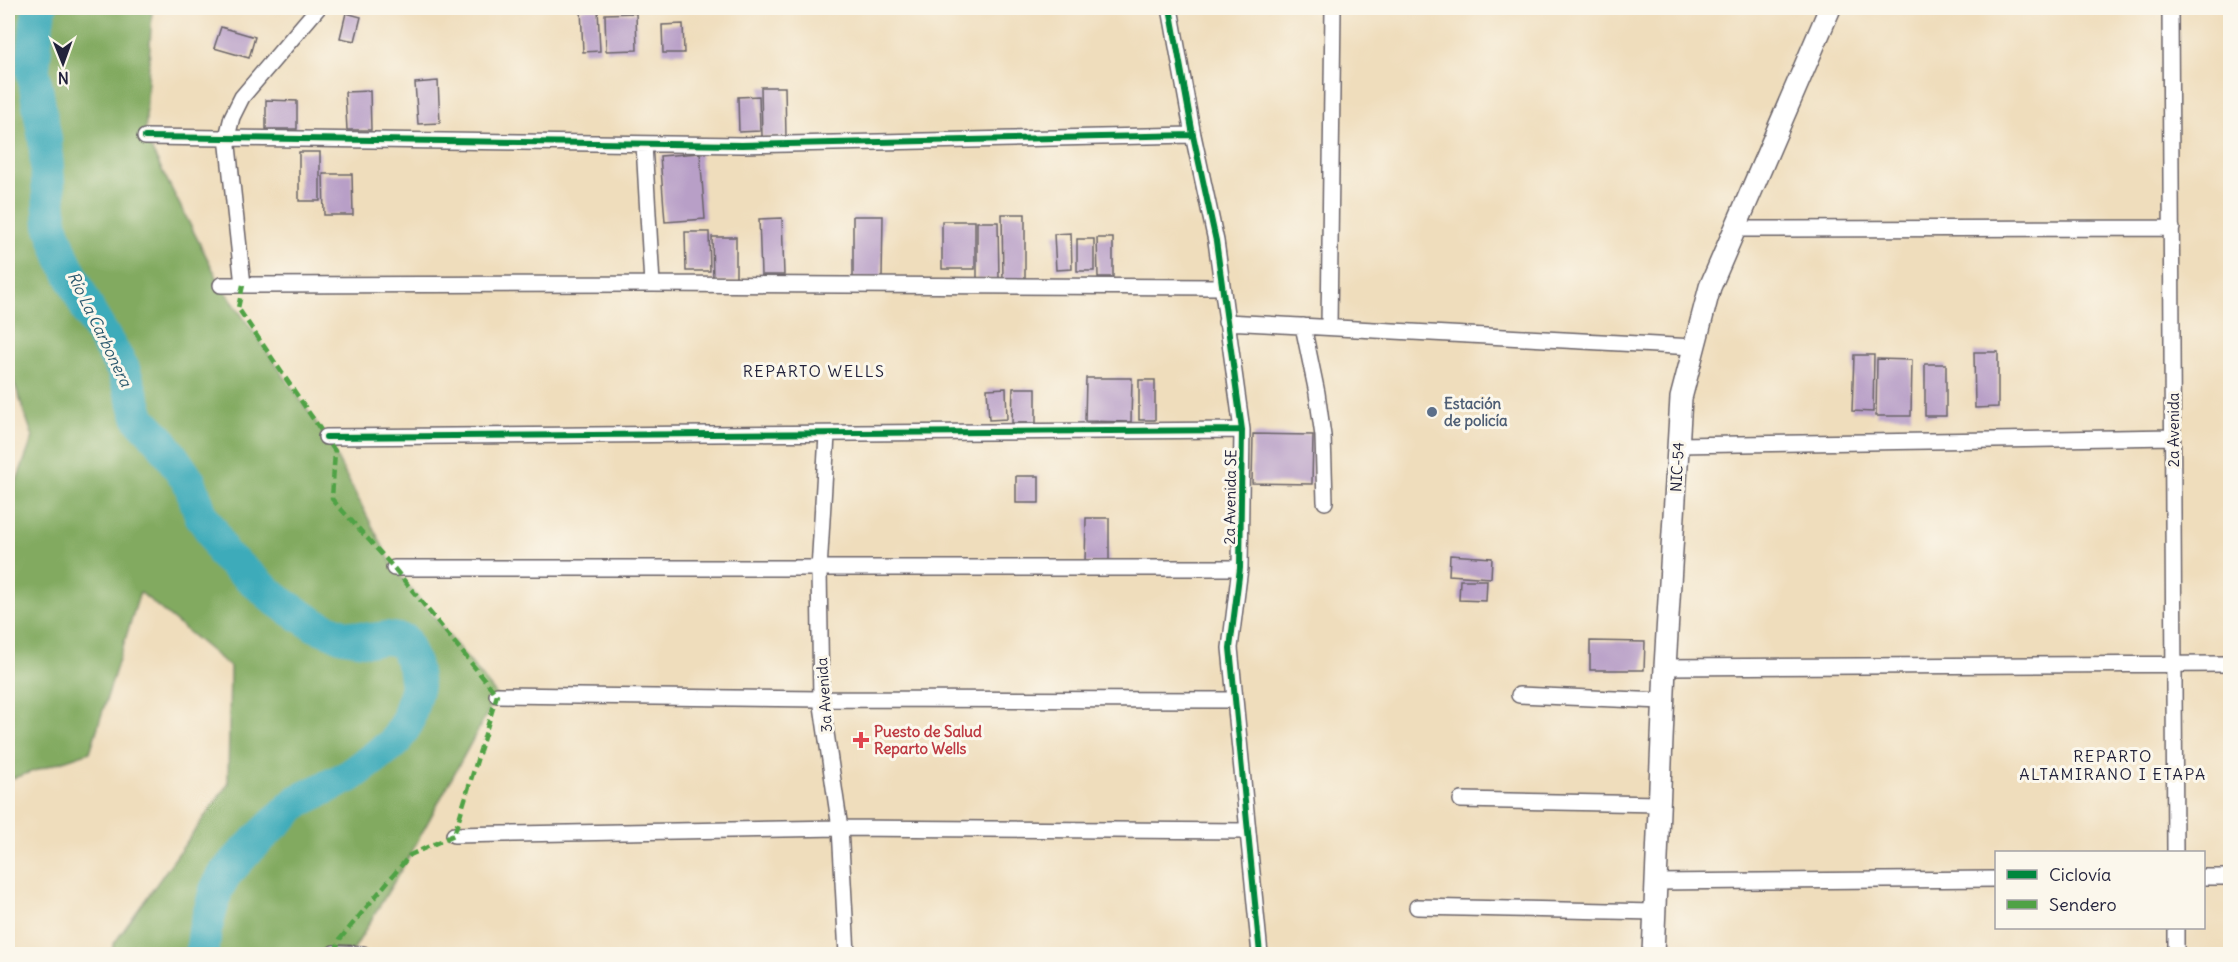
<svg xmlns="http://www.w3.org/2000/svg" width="2238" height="962" font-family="Delius,sans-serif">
	<rect width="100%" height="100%" fill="#fbf7ec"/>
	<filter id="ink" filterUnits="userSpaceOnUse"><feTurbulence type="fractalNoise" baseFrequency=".0167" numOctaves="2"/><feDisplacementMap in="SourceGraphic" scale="12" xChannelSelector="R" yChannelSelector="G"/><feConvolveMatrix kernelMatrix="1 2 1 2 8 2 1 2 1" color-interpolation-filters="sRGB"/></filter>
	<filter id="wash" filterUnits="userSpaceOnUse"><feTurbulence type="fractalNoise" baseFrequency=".008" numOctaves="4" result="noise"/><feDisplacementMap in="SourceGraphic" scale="24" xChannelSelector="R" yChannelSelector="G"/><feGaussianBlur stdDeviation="1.35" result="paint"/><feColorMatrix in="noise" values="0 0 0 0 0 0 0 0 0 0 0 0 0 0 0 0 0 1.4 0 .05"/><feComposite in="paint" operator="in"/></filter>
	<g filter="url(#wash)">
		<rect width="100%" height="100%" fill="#efddbc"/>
		<!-- forest -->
		<path fill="#82aa61" stroke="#52664e" stroke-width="1.5" d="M8,8H152L145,137L221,285L326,437L394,568L497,695L410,855L351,954H112L113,945L228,784L230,667L140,592L90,752L8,780V504L33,437L8,365Z"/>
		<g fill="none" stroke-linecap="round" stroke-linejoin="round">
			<!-- river -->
			<path stroke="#3cabba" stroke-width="34" d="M40,8L37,22L33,71L45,139L51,225L62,256L90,314L123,369L140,419L161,441L190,483L201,515L213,533L223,554L278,601L315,625L343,636L370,640L386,638L404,641L414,666L417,686L407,723L394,743L350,776L298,801L246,851L225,874L216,890L205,930L202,954"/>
		</g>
		<g id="blocks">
			<!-- building -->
			<path fill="#b89fc7" d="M581,9H598L600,51L583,52Z
				M346,13L361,17L355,41L340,38Z
				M636,13L637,50L606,51L605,14Z
				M683,24L684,53H663L662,25Z
				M221,27L255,37L249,58L214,48Z
				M438,81L440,123L418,124L415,83Z
				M761,87H785L786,137H762Z
				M370,91L371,130H347L345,92Z
				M759,96L760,131L739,132L738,97Z
				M266,100L297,101V129H266Z
				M299,152H320V201H299Z
				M700,153L705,219L665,222L660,156Z
				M323,174H352L353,215H324Z
				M1002,214H1025V282H1003Z
				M853,216H883L882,278H853Z
				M782,218L784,275H761L759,219Z
				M942,221H975V269H942Z
				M977,222H998L999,279H977Z
				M685,232H709L710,271H686Z
				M1071,233L1072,269L1056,270L1054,234Z
				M712,237H736V281H713Z
				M1097,238H1113V277H1098Z
				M1077,239H1094V271H1077Z
				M1974,352H1998V407L1975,408Z
				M1854,355H1874L1873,412L1852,411Z
				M1877,359L1912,360L1911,416H1876Z
				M1925,364H1946V416H1925Z
				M1086,378H1132L1131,422L1085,421Z
				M1139,380H1155V420H1139Z
				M1006,388L1007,419L989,420L987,389Z
				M1013,388H1036V423H1012Z
				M1253,434L1313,435L1312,484L1252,483Z
				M1016,476H1039V503H1016Z
				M1086,518H1109V563H1085Z
				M1450,555L1492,558L1491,578L1449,575Z
				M1460,580H1487L1486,601L1459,600Z
				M1590,641L1645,642L1644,670H1590Z"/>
		</g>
	</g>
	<g filter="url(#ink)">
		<use href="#blocks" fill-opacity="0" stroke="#6a6368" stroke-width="1.5"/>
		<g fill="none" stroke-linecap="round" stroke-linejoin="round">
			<!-- street casing -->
			<g stroke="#6a6368" stroke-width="18">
				<path id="street" d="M1170,8L1193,135L1216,241L1242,430L1240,568L1230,648L1260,954
					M2170,8L2175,852
					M145,137L742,145L1193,135
					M644,144L652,284
					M1735,229L2172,228
					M221,285L652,284L1222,287
					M243,285L227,137L232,117L242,97L318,8
					M1226,322L1694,347
					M1303,326L1317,393L1323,436L1325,502
					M1329,327L1333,8
					M827,435L819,570L821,699L840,828L847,954
					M326,437L1242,430
					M1678,445L2173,437
					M394,568H1240
					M1665,667L2230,664
					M497,695L821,699L1234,700
					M1519,695L1663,701
					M1461,800L1659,804
					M454,835L840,828L1247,831
					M2204,877H2230
					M1656,882L1996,879
					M1417,907L1655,912
					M2176,928V954
					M334,953L363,954"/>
			</g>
			<!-- secondary casing -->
			<g stroke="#6a6368" stroke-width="24">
				<path id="secondary" d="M1653,954L1665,667L1681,398L1710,287L1830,8"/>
			</g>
			<!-- street -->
			<use href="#street" stroke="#fff" stroke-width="15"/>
			<!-- secondary -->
			<use href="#secondary" stroke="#fff" stroke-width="21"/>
			<!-- quiet -->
			<path stroke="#50a245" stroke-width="4.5" stroke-dasharray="9 4.5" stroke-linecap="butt" d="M243,285L238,308L335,451L332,499L394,568L497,695L454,835L410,855L340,939L334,954"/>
			<!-- cycleway casing -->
			<g stroke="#fbf7ec" stroke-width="10">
				<path id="cycleway" d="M1170,8L1193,135L1216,241L1242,430L1240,568L1230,648L1260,954
					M145,137L742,145L1193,135
					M326,437L1242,430"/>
			</g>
			<!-- cycleway -->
			<use href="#cycleway" stroke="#00873e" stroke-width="6"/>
		</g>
	</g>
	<!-- markers -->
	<circle fill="#5c6f8a" stroke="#fbf7ec" stroke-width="2" cx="1432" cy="412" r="6"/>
	<path fill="#e0444e" stroke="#fbf7ec" stroke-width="2" d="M858 731h6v6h6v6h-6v6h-6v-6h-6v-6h6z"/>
	<g text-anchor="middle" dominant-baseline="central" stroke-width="6" stroke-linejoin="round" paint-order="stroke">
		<!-- service labels -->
		<g font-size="15" font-weight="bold" fill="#4e5e75" stroke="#fbf7ec" text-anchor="start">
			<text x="1444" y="403">Estación<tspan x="1444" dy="17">de policía</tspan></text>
		</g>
		<!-- street labels -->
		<g font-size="15" fill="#22223b" stroke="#fbf7ec">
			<text transform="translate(2173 430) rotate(-90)">2a Avenida</text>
			<text transform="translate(1677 467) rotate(-87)">NIC-54</text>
			<text transform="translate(1230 497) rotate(-89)">2a Avenida SE</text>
			<text transform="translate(824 695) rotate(-94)">3a Avenida</text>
		</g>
		<!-- health labels -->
		<g font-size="15" font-weight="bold" fill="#be3a42" stroke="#fbf7ec" text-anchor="start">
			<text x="874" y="731">Puesto de Salud<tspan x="874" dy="17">Reparto Wells</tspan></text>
		</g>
		<!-- water labels -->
		<g font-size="16" font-style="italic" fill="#2c596e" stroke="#fbf7ec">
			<text transform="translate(100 329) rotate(64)">Río La Carbonera</text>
		</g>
		<!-- neighbourhood labels -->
		<g font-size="16" letter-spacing="1.5" fill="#22223b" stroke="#fbf7ec">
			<text x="814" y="371">REPARTO WELLS</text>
			<text x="2113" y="756">REPARTO<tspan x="2113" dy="18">ALTAMIRANO I ETAPA</tspan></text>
		</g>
	</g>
	<!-- margin -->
	<rect width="2238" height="962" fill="none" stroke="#fbf7ec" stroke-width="30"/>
	<!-- legend -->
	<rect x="1995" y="851" width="210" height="78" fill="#fbf7ec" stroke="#a4a2a5" stroke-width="1.5"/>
	<rect x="2007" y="870" width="30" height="9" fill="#00873e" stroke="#a4a2a5" stroke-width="1.5"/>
	<text x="2049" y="881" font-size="18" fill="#22223b">Ciclovía</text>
	<rect x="2007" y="900" width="30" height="9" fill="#50a245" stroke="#a4a2a5" stroke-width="1.5"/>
	<text x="2049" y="911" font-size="18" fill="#22223b">Sendero</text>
	<!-- north arrow -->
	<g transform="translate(63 63) rotate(179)" stroke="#fbf7ec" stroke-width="4.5" paint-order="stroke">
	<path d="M0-4.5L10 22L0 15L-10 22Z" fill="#22223b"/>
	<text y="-9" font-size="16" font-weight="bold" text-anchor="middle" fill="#22223b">N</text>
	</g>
</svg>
